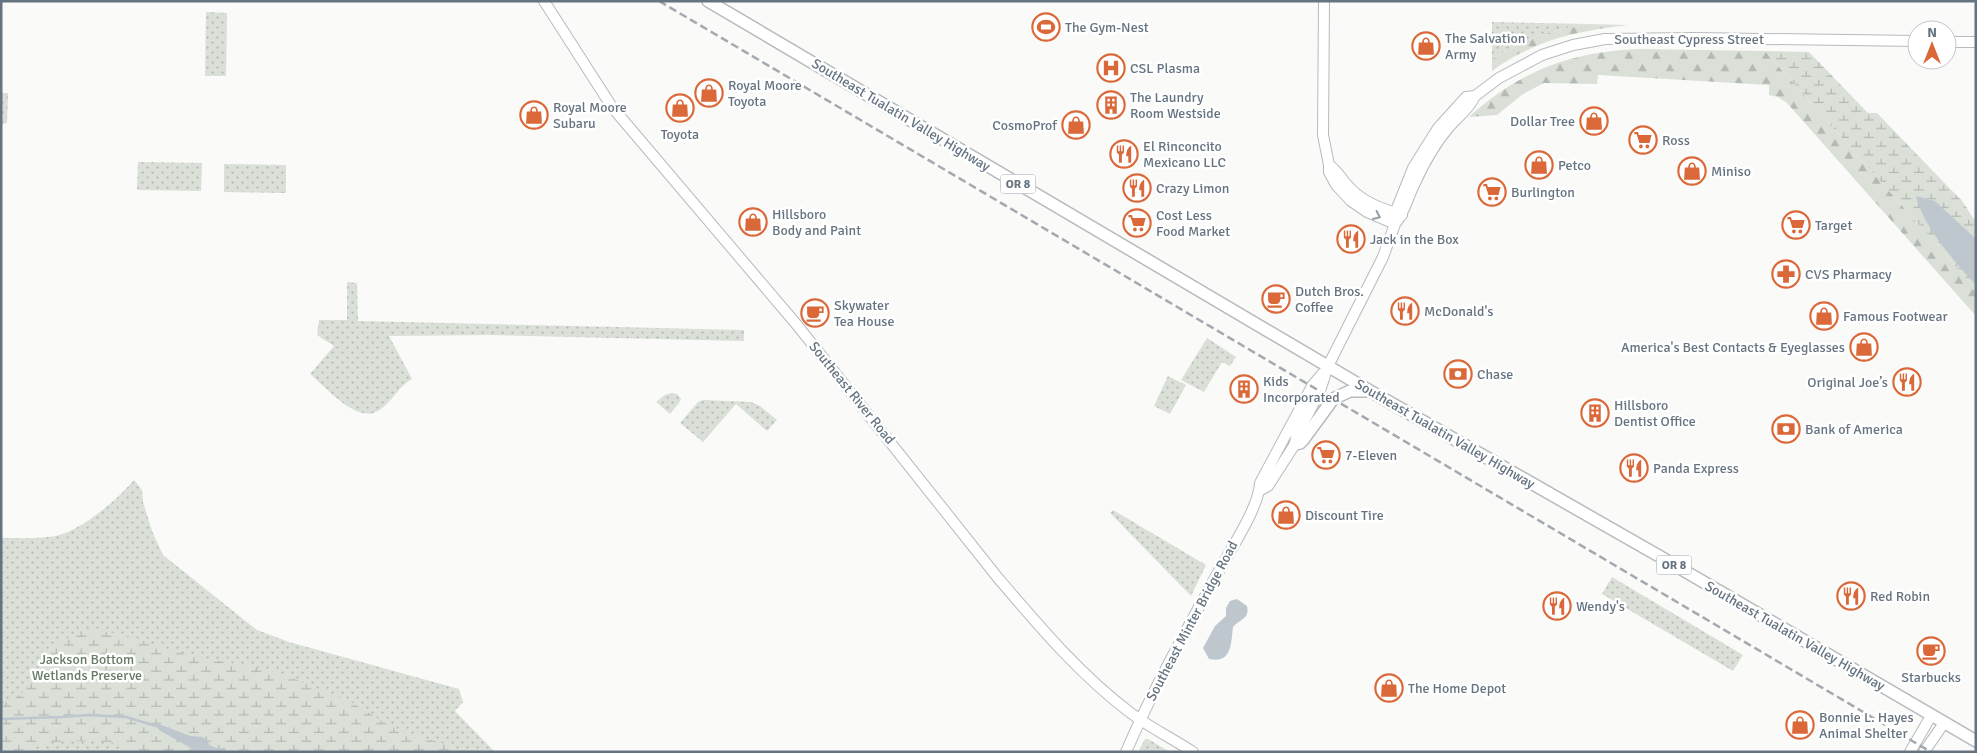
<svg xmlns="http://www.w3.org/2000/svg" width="1977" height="753" font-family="Signika,sans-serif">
	<defs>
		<pattern id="grass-dots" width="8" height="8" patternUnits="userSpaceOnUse" patternTransform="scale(1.25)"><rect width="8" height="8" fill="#dadfd7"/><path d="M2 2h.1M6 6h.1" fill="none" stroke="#b5b9b4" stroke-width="1.8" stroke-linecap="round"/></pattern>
		<pattern id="forest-firs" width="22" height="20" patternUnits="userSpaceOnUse" patternTransform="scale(1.25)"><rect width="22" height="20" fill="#dadfd7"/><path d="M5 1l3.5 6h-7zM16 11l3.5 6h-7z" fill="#b5b9b4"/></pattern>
		<pattern id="wetland-marsh" width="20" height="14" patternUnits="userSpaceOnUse" patternTransform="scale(1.25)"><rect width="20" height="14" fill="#dadfd7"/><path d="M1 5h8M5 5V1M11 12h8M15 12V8" fill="none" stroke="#b5b9b4"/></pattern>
	</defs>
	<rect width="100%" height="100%" fill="#fafaf8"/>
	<!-- grass -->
	<path fill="url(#grass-dots)" d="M206,12L227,13L226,76H205Z
		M1492,22L1587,24C1552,30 1521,40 1492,59Z
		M1,93H8L7,123L1,124Z
		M138,162L202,163L201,191L137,190Z
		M224,164L286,165V193L224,192Z
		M347,282L357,283L358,321L744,330V341L491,335L389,336L412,379C399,386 393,400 381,409C359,427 327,388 310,374L334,346L317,335L319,320H347Z
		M1207,338L1236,357L1230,366L1222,362L1204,392L1181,380Z
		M1168,376L1186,385L1170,414L1154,406Z
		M671,393L677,394L681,399L679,403L670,414L656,402L665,395Z
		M703,400L751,402L760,406L777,420L767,431L736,404L703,442L680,423L698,402Z
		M134,480L142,490L143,502L152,531L163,555L257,630L289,642L459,689L463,702L455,711L495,752H1V538C19,538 38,539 56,536C82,530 117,500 134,480Z
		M1113,510L1206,565L1191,596L1112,515L1110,513Z
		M1612,577L1743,655L1733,671L1602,594Z
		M1145,739H1148L1170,752H1138Z"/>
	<!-- forest -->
	<path fill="url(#forest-firs)" d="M1587,24L1628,25C1577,31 1534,40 1492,71V59C1521,40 1552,30 1587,24Z
		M1638,49L1765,51L1976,289V316L1787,103L1778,97L1769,95V85L1598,75L1597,84L1544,83L1523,94L1497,115L1469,117C1519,71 1571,52 1638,49Z"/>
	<!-- wetland -->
	<path fill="url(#wetland-marsh)" d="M1765,51L1809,52L1868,113H1877L1957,196C1964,200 1968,213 1976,221V289Z
		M83,630L114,633L135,638L175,652L280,673L351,702L382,721L401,731L455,747L461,752H136L111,742L87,741L53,742L16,752H1V704C28,699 40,665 57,646C63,639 75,635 83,630Z"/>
	<!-- water -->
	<path fill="#bec7cd" d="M1916,196L1935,201L1976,239V285C1956,264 1922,224 1916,196Z
		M1237,599L1247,606C1250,619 1240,619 1233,627C1231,643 1232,664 1209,659L1203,648L1215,626L1226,616V608L1230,601Z
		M156,723L190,736L203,737L208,742L209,745L216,748H225L227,752H198L159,730L155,725Z"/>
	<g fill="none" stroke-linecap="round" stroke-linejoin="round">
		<!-- stream -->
		<path stroke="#bec7cd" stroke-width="2.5" d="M1,719L62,717L88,715L126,717L156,726"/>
		<!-- secondary casing -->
		<g stroke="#b6bbc0" stroke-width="12">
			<path id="secondary" d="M544,1L612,107L797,325L998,578C1039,626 1081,676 1132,714C1151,728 1173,739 1193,752
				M1324,1L1323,135L1329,165V172L1336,185L1351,201L1367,212L1395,224
				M1947,42H1976
				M1329,165C1338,171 1342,180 1350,188C1364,203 1383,209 1402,215
				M1395,224C1405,212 1407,199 1414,185C1423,165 1436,142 1450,126C1459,116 1470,108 1475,96
				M1259,491L1268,486L1295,444L1296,437L1320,391L1328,366L1383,257L1395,224V213L1413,168L1438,128L1466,97L1475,96L1499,78L1542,55L1573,45L1605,39L1695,38L1917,41
				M1126,752C1153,689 1187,629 1220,569C1232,547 1259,507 1260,483L1312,386L1323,373
				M1910,752L1931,716
				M1924,752L1944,723"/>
		</g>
		<!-- primary casing -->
		<g stroke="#b7bbbf" stroke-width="14">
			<path id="primary" d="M708,1L1370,391L1659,556L1976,741
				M1295,444L1300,443L1303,440L1333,399L1350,391H1368"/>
		</g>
		<!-- secondary -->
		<use href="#secondary" stroke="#fff" stroke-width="10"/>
		<!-- primary -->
		<use href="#primary" stroke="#fff" stroke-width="11"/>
		<!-- rail -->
		<path stroke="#a3a9af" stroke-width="2.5" stroke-dasharray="8 4" stroke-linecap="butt" d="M659,1L1931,752"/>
	</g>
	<!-- one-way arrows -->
	<defs><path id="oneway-chevron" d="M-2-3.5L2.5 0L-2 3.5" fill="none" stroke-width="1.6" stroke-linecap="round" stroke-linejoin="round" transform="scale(1.25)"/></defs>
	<use stroke="#949ea7" href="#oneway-chevron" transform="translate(1377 216) rotate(25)"/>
	<!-- icons -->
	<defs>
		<g id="stadium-ring" transform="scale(1.4375)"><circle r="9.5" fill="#fff" stroke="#da6838" stroke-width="1.5"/><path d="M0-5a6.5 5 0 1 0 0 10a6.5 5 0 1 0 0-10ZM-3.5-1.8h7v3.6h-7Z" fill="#da6838"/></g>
		<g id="shop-ring" transform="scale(1.4375)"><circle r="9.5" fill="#fff" stroke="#da6838" stroke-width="1.5"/><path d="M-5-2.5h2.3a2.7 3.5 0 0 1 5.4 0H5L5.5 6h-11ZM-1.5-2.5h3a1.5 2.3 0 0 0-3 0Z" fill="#da6838"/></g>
		<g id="hospital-ring" transform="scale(1.4375)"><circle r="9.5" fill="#fff" stroke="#da6838" stroke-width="1.5"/><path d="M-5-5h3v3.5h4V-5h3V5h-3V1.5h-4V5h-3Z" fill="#da6838"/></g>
		<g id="building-ring" transform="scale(1.4375)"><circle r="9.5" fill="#fff" stroke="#da6838" stroke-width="1.5"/><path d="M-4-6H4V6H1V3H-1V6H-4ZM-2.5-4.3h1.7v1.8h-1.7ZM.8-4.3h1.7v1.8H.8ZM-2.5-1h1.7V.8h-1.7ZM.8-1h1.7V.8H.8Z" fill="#da6838"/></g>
		<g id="supermarket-ring" transform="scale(1.4375)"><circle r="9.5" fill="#fff" stroke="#da6838" stroke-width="1.5"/><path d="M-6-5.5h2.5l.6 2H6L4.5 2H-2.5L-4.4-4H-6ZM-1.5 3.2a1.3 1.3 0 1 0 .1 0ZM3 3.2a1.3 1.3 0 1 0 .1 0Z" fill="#da6838"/></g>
		<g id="restaurant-ring" transform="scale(1.4375)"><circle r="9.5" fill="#fff" stroke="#da6838" stroke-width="1.5"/><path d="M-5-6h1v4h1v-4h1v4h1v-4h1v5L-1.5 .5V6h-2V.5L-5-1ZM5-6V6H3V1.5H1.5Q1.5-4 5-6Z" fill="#da6838"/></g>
		<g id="pharmacy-ring" transform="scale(1.4375)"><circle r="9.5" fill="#fff" stroke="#da6838" stroke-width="1.5"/><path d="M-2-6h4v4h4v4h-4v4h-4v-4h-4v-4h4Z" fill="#da6838"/></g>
		<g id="cafe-ring" transform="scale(1.4375)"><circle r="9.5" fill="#fff" stroke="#da6838" stroke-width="1.5"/><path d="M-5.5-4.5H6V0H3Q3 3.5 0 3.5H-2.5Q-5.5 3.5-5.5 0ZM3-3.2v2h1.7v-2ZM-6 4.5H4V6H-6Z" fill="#da6838"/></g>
		<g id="bank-ring" transform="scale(1.4375)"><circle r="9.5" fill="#fff" stroke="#da6838" stroke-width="1.5"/><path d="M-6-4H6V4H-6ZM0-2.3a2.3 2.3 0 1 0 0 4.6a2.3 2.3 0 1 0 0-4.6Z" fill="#da6838"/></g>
	</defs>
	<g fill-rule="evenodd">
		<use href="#stadium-ring" x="1046" y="27"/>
		<use href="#shop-ring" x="1426" y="46"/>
		<use href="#hospital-ring" x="1111" y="68"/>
		<use href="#shop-ring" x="709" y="93"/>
		<use href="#building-ring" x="1111" y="105"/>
		<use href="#shop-ring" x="680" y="108"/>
		<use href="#shop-ring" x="534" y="115"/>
		<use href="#shop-ring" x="1594" y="121"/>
		<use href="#shop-ring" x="1076" y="125"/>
		<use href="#supermarket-ring" x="1643" y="140"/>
		<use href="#restaurant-ring" x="1124" y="154"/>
		<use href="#shop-ring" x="1539" y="165"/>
		<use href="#shop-ring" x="1692" y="171"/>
		<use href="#restaurant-ring" x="1137" y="188"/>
		<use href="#supermarket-ring" x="1492" y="192"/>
		<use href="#shop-ring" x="753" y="222"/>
		<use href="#supermarket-ring" x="1137" y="223"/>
		<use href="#supermarket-ring" x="1796" y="225"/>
		<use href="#restaurant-ring" x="1351" y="239"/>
		<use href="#pharmacy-ring" x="1786" y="274"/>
		<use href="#cafe-ring" x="1276" y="299"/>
		<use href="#restaurant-ring" x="1405" y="311"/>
		<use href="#cafe-ring" x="815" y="313"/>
		<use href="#shop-ring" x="1824" y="316"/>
		<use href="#shop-ring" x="1864" y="347"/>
		<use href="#bank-ring" x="1458" y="374"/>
		<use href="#restaurant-ring" x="1907" y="382"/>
		<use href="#building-ring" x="1244" y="389"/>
		<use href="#building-ring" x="1595" y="413"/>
		<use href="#bank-ring" x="1786" y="429"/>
		<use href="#supermarket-ring" x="1326" y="455"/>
		<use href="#restaurant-ring" x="1634" y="468"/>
		<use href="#shop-ring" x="1286" y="515"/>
		<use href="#restaurant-ring" x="1851" y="596"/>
		<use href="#restaurant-ring" x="1557" y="606"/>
		<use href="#cafe-ring" x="1931" y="651"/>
		<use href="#shop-ring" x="1389" y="688"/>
		<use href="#shop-ring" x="1800" y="725"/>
	</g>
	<g text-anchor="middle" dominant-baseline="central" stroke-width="5" stroke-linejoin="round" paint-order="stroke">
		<!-- shield labels -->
		<g fill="#fff" stroke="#949ea7" stroke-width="1">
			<rect x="1000.5" y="174.5" width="35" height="19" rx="4"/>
			<rect x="1656.5" y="555.5" width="35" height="19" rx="4"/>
		</g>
		<g font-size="12" font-weight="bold" fill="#667481">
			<text x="1018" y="184">OR 8</text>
			<text x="1674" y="565">OR 8</text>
		</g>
		<!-- poi labels -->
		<g font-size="14" fill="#667481" stroke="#fff" text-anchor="start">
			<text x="1065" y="27">The Gym-Nest</text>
			<text x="1445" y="38">The Salvation<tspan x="1445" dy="16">Army</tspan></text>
			<text x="1130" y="68">CSL Plasma</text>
			<text x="728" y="85">Royal Moore<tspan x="728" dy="16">Toyota</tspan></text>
			<text x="1130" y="97">The Laundry<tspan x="1130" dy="16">Room Westside</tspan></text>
			<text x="553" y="107">Royal Moore<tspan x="553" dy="16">Subaru</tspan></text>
			<text x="1575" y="121" text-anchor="end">Dollar Tree</text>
			<text x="1057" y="125" text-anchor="end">CosmoProf</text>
			<text x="680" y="134" text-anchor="middle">Toyota</text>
			<text x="1662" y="140">Ross</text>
			<text x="1143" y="146">El Rinconcito<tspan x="1143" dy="16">Mexicano LLC</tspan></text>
			<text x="1558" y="165">Petco</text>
			<text x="1711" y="171">Miniso</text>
			<text x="1156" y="188">Crazy Limon</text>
			<text x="1511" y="192">Burlington</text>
			<text x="772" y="214">Hillsboro<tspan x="772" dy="16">Body and Paint</tspan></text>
			<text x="1156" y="215">Cost Less<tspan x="1156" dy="16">Food Market</tspan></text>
			<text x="1815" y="225">Target</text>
			<text x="1370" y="239">Jack in the Box</text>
			<text x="1805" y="274">CVS Pharmacy</text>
			<text x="1295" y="291">Dutch Bros.<tspan x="1295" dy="16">Coffee</tspan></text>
			<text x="834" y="305">Skywater<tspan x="834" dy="16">Tea House</tspan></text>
			<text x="1424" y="311">McDonald's</text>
			<text x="1843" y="316">Famous Footwear</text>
			<text x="1845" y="347" text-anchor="end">America's Best Contacts &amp; Eyeglasses</text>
			<text x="1477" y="374">Chase</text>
			<text x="1263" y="381">Kids<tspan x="1263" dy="16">Incorporated</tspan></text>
			<text x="1888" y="382" text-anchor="end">Original Joe’s</text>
			<text x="1614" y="405">Hillsboro<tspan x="1614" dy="16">Dentist Office</tspan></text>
			<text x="1805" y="429">Bank of America</text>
			<text x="1345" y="455">7-Eleven</text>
			<text x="1653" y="468">Panda Express</text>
			<text x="1305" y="515">Discount Tire</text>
			<text x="1870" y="596">Red Robin</text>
			<text x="1576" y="606">Wendy's</text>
			<text x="1931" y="677" text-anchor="middle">Starbucks</text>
			<text x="1408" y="688">The Home Depot</text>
			<text x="1819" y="717">Bonnie L. Hayes<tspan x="1819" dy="16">Animal Shelter</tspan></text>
		</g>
		<!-- street labels -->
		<g font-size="14" fill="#667481" stroke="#fff">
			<text x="1689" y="39">Southeast Cypress Street</text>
			<text transform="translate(901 115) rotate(31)">Southeast Tualatin Valley Highway</text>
			<text transform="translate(852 393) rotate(51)">Southeast River Road</text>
			<text transform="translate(1445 434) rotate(30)">Southeast Tualatin Valley Highway</text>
			<text transform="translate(1192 621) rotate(-62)">Southeast Minter Bridge Road</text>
			<text transform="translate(1795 636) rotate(30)">Southeast Tualatin Valley Highway</text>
		</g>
		<!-- park labels -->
		<g font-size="14" fill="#677a65" stroke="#fff">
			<text x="87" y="659">Jackson Bottom<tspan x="87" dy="16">Wetlands Preserve</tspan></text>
		</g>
	</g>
	<!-- border -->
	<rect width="1977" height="753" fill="none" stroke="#667481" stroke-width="5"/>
	<!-- north arrow -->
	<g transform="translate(1932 45)"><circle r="24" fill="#ffffff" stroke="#c2c7cd"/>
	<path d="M0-4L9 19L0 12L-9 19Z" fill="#da6838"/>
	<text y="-8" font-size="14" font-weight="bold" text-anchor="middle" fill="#667481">N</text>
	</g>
</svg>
